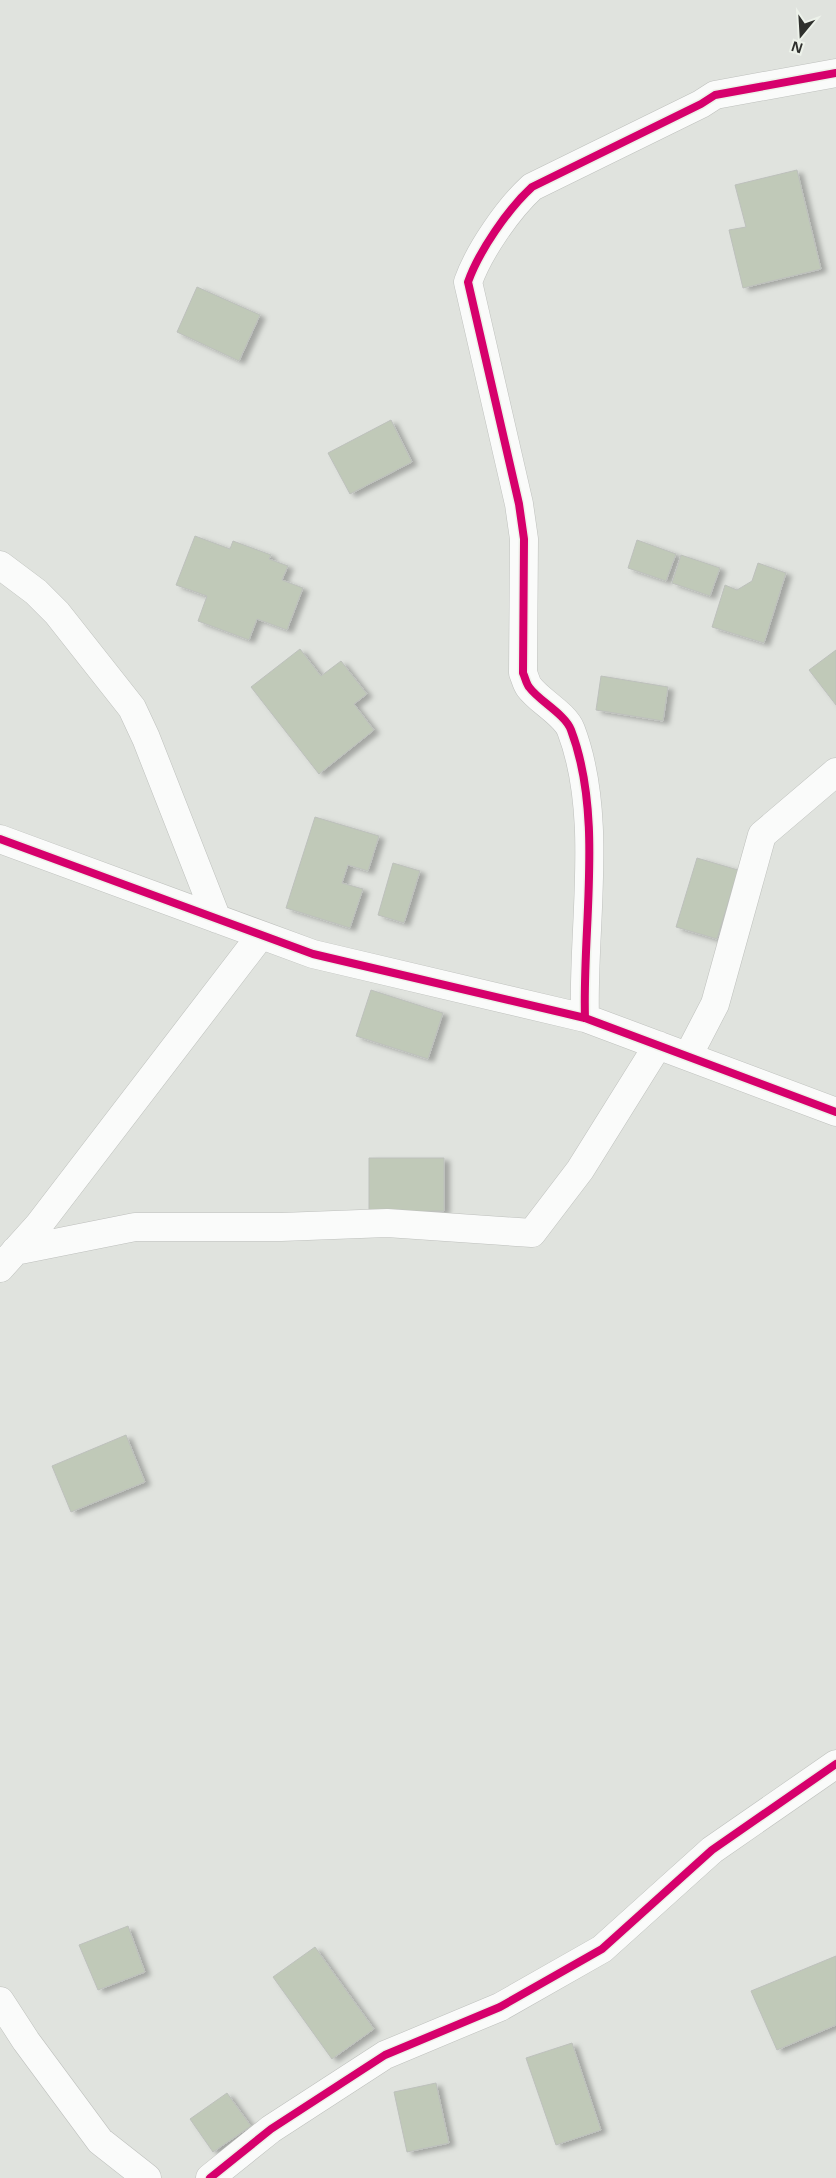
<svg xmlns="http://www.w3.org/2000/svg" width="836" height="2178" font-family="'Open Sans',sans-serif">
	<defs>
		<filter id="shadow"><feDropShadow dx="5.5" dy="3" stdDeviation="2.5" flood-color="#0004"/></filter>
	</defs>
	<rect width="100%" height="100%" fill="#e0e3de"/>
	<!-- building -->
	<path fill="#c0c9b8" stroke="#bdc0bc" filter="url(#shadow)" d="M797,170L821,269L743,288L729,230L746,227L735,185Z
		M197,287L260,315L239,361L177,332Z
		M391,420L412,462L350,494L328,453Z
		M195,536L230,549L233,541L271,555L269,559L288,566L282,580L303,588L287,630L257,619L249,640L198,621L207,596L176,585Z
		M637,540L676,554L666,581L628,568Z
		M681,555L720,568L710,596L672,583Z
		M758,563L786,573L764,643L712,627L725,585L737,590L752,581Z
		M300,649L321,676L341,661L367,694L354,704L374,730L319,774L251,687Z
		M836,650V705L809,670Z
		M601,676L668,687L663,721L596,710Z
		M315,817L379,836L368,871L348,865L342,883L363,889L350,928L286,908Z
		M697,858L738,870L717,939L676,927Z
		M393,863L420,871L404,923L378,915Z
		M371,990L443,1013L428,1059L356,1036Z
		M369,1158H444V1211L369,1212Z
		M126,1435L145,1482L71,1512L52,1466Z
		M128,1926L145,1972L98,1990L79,1945Z
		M315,1947L374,2029L332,2059L273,1977Z
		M836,1956V2025L777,2050L751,1991Z
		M572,2043L601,2130L556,2145L526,2058Z
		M436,2083L449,2143L407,2152L394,2092Z
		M227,2093L251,2126L213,2152L190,2119Z"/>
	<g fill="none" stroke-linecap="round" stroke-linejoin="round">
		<!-- minor casing -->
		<g stroke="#bec0bd" stroke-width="29">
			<path id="minor" d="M0,565L36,592L57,613L132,708L146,738L217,919
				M0,839L313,954L585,1018L836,1112
				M585,1018C582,927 604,817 571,730C565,714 539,701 529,687C526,683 525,677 523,673L524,539L519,504L468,282C479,251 508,209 532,187L701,104L715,95L836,73
				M688,1056L715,1004L762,835L836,772
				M15,1251L135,1227H281L387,1223L532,1233L580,1170L658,1045
				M0,1268L38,1226L261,935
				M0,2001L26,2041L100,2141L147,2178
				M210,2178L271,2129L385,2055L500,2007L602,1949L712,1850L836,1764"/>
		</g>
		<!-- minor -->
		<use href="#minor" stroke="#fafbfa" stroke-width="28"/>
		<!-- cycleway casing -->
		<g stroke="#edf2ea" stroke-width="11">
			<path id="cycleway" d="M0,839L313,954L585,1018L836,1112
				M585,1018C582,927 604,817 571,730C565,714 539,701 529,687C526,683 525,677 523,673L524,539L519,504L468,282C479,251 508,209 532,187L701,104L715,95L836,73
				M210,2178L271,2129L385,2055L500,2007L602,1949L712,1850L836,1764"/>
		</g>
		<!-- cycleway -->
		<use href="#cycleway" stroke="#d6006c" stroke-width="8"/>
	</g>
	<!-- north arrow -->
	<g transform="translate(801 35) rotate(198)" stroke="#edf2ea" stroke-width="4" paint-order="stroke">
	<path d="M0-4L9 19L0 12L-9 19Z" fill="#2f302d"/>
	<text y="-8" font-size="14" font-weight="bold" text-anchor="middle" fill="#2f302d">N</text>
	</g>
</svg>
